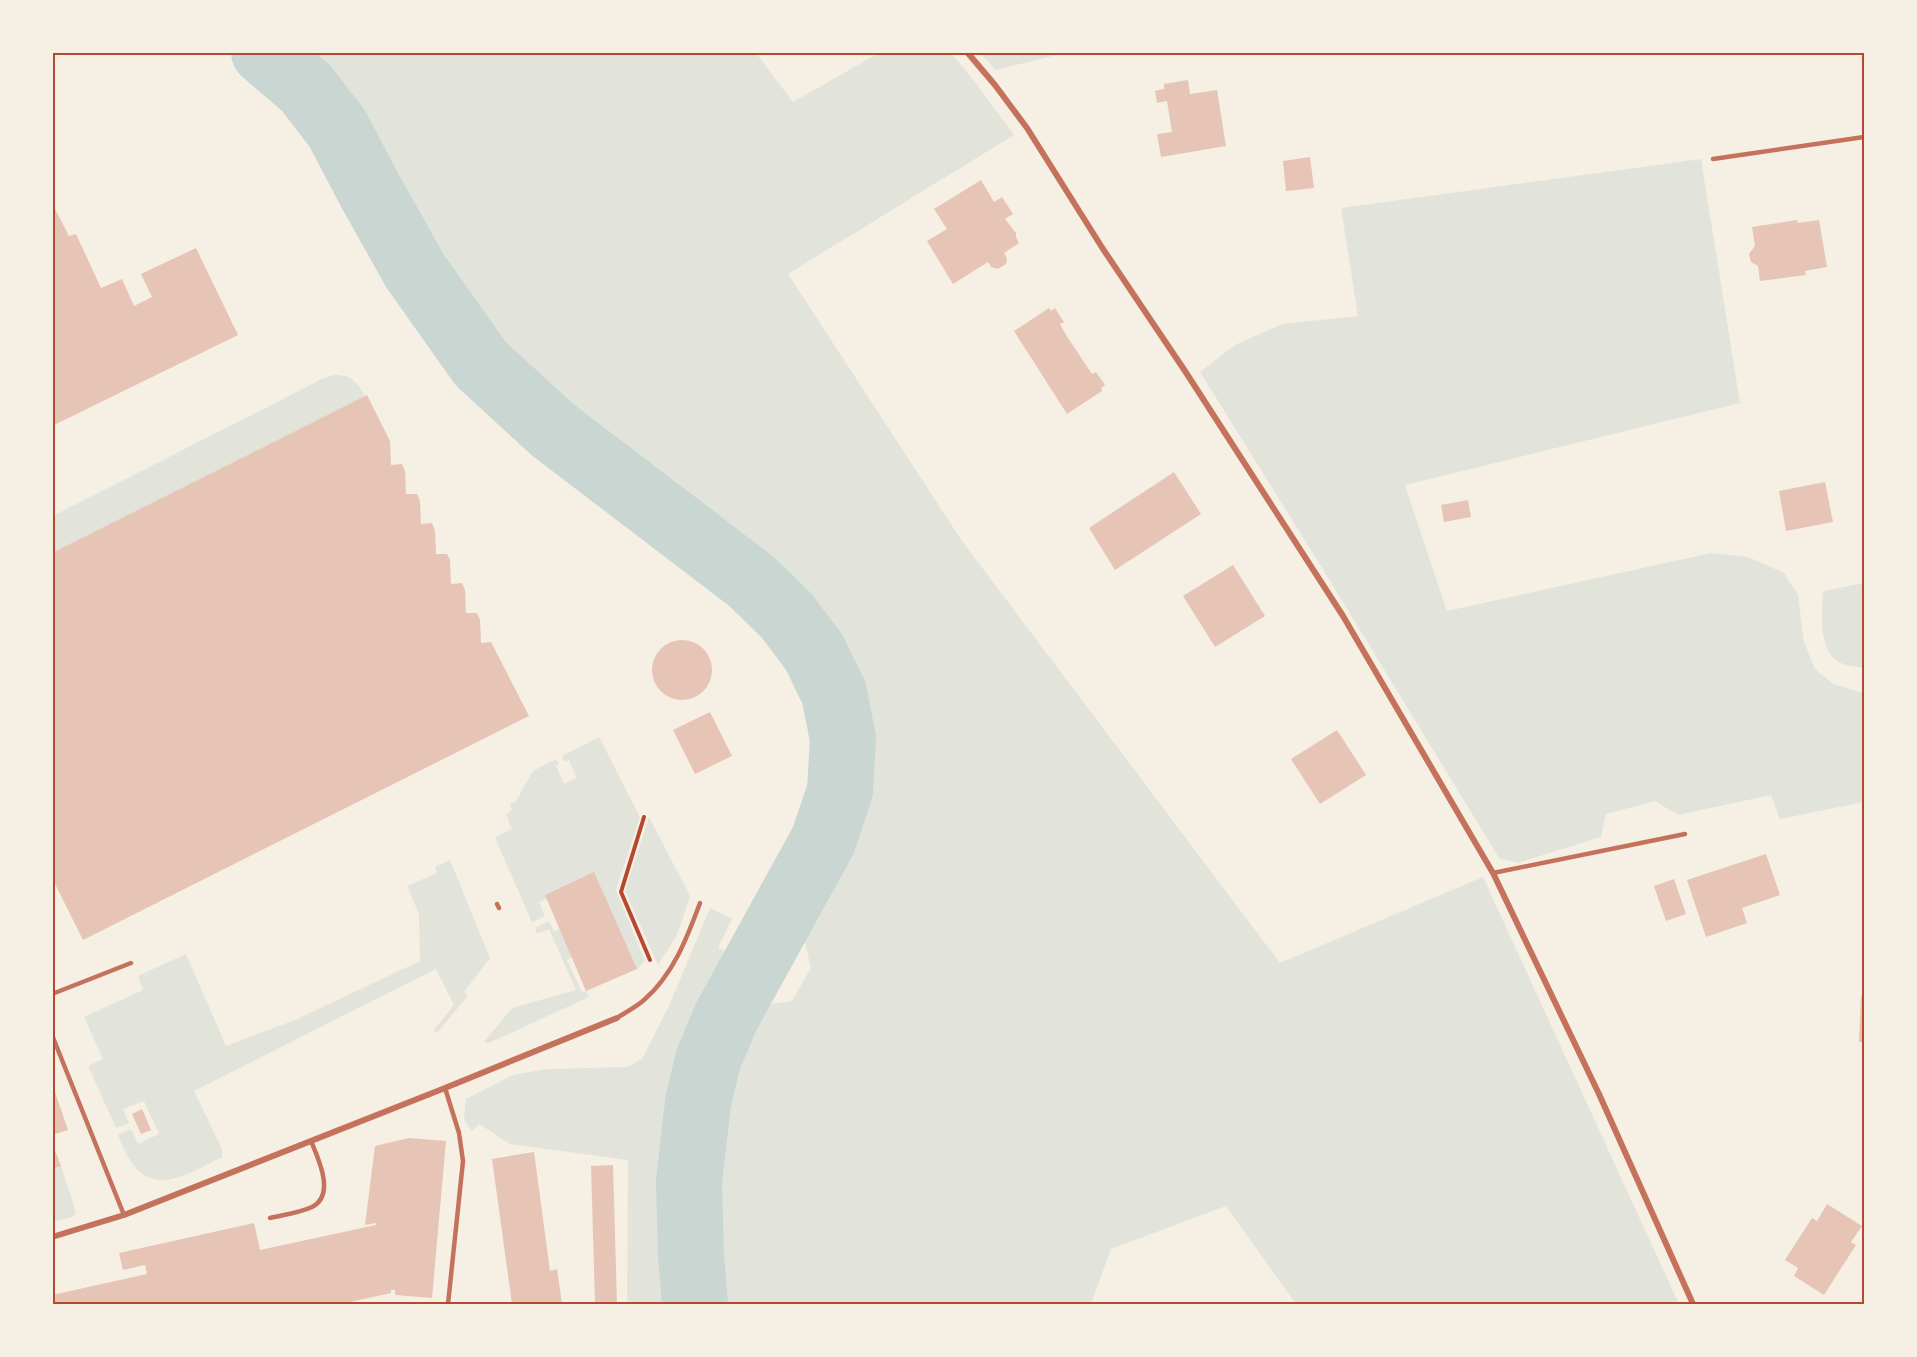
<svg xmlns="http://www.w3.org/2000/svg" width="1917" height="1357" font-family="Mulish,sans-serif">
	<rect width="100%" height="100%" fill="#f6efe4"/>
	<!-- green -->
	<path fill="#e2e4dc" d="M278,53H756L793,102L879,53H951L972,78L1014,135L788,274L962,541L1280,963L1483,877L1679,1304H1296L1226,1206L1111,1249L1091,1304H717L707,1250L706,1164L718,1106L748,1024L766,1005L792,1001L811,968L801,926L836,844L853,797L860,742L850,691L832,647L789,595L658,493L561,422L490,358L424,266L344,117L313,82Z
		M980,53H1065L996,70Z
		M1701,159L1740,403L1405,485L1447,611L1711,553L1748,557L1784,573L1798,595L1804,642L1815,669L1833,684L1864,693V802L1780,819L1771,795L1678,815L1655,801L1606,814L1601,837L1518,863L1499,858L1332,584L1200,372L1235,345L1282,324L1358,316L1341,208Z
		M334,375C352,375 357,382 365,396L53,553V516L324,378Z
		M1864,583V668C1857,667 1847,666 1841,663C1817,652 1822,612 1823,591Z
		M599,737L640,817L616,890L645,961L637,969L547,899L539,902L545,916L532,922L495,838L512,829L506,814L512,810L510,804L516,801L533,771L556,759L559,764L556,766L564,784L577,778L569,760L565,762L562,756Z
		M649,817L690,896L677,935L658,965L625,891Z
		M450,860L490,958L464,992L468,996L437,1033L434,1030L454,1005L436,969L194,1091L222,1149V1157C172,1183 142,1200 118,1135L131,1129L138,1144L159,1134L144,1101L123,1109L129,1123L116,1128L88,1066L103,1059L84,1017L143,990L138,976L186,954L226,1046L295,1020L420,961L419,914L407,886L437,873L435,867Z
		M710,908L732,919L718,948L736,955L674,1093L668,1134L675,1210L679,1304H627L628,1160L510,1144L479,1124L472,1131L464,1119L466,1099L513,1075L547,1069L627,1067L642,1059L668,1008Z
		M549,921L554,931L560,929L572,957L567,960L582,992L586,991L589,997L489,1043L484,1042L512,1008L576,990L549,929L537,934L535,928Z
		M61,1166L76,1212L73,1217L53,1222L52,1169Z"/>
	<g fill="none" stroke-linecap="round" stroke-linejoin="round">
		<!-- river -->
		<path stroke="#c9d6d2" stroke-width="66" d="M264,52L306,88L337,128L369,189L415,271L481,364L553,430L751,581L786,615L814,652L834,693L843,739L840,791L823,841L726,1017L708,1060L698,1103L689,1181L691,1255L695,1304"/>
	</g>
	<!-- building -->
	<path fill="#e6c5b7" d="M1188,80L1190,94L1217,90L1226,146L1161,157L1157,134L1172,132L1167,101L1157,103L1155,91L1164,89V84Z
		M1310,157L1314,188L1286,191L1283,161Z
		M981,180L994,202L1002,197L1013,214L1005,219L1016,233V237L1019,243L1004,253L1007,258L1006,264L998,269L991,267L988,262L953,284L927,241L947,229L934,209Z
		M52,203L69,236L76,234L101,288L122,279L134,306L152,297L141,274L196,248L238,335L52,426Z
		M1797,220L1798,223L1819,220L1827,267L1805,271L1806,275L1760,281L1758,266L1751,262L1749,254L1755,246L1752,227Z
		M1049,308L1051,311L1055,308L1064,322L1060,324L1066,335L1092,374L1096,372L1105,385L1101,388L1102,391L1067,414L1014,331Z
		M367,395L390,441L391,465L402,464L405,471L406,494H417L420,501L421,524L432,523L435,531L436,554H447L450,560L451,584L462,583L465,590L466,613H477L480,620L481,643L491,642L529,716L83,940L52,878V553Z
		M1174,472L1201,514L1115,570L1089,528Z
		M1825,482L1833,522L1786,531L1779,491Z
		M1468,500L1471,517L1444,522L1441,505Z
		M1233,565L1265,616L1215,647L1183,596Z
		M652 670a30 30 0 1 1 60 0a30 30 0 1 1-60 0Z
		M710,712L732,756L695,774L673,730Z
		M1337,730L1366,775L1320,804L1291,759Z
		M1766,854L1780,895L1742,908L1747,923L1706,937L1687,880Z
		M594,872L637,969L586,991L545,895Z
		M1674,879L1686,914L1666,921L1654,886Z
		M1861,996H1864V1042H1859Z
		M52,1089H54L68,1130L52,1135Z
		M142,1109L151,1130L141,1134L132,1114Z
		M409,1138L446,1141L432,1298L395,1295V1290H391V1293L341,1304H52V1295L147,1274L145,1265L123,1270L119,1253L254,1223L260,1250L376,1225V1223L365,1225L375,1146Z
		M52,1143L61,1166L52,1169Z
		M534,1152L550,1271L557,1269L562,1304H512L492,1159Z
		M613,1165L617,1304H595L591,1166Z
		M1827,1204L1862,1226L1851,1242L1856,1245L1824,1295L1794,1276L1798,1268L1785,1260L1812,1218L1817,1221Z"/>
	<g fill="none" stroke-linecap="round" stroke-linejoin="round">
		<!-- path -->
		<path stroke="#b5482f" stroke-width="4" d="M644,817L621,892L650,960"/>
		<!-- service -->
		<path stroke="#c5725c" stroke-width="4.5" d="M1713,159L1864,137
			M1493,873L1685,834
			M497,904L499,908
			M52,994L131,963
			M617,1018C626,1012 636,1007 644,1000C673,975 687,938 700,903
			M52,1035L124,1215
			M445,1088L459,1133L463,1161L448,1304
			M270,1218C283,1215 299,1213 312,1207C336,1195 318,1158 311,1141"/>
		<!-- minor -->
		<path stroke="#c5725c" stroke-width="6" d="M967,52L995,85L1027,128L1103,249L1185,371L1343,616L1493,873L1599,1094L1693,1304
			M52,1237L124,1215L445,1088L617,1018"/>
	</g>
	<!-- border -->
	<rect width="1917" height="1357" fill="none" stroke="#f6efe4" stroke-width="108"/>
	<rect x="54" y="54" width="1809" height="1249" fill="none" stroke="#b5482f" stroke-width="2"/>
</svg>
